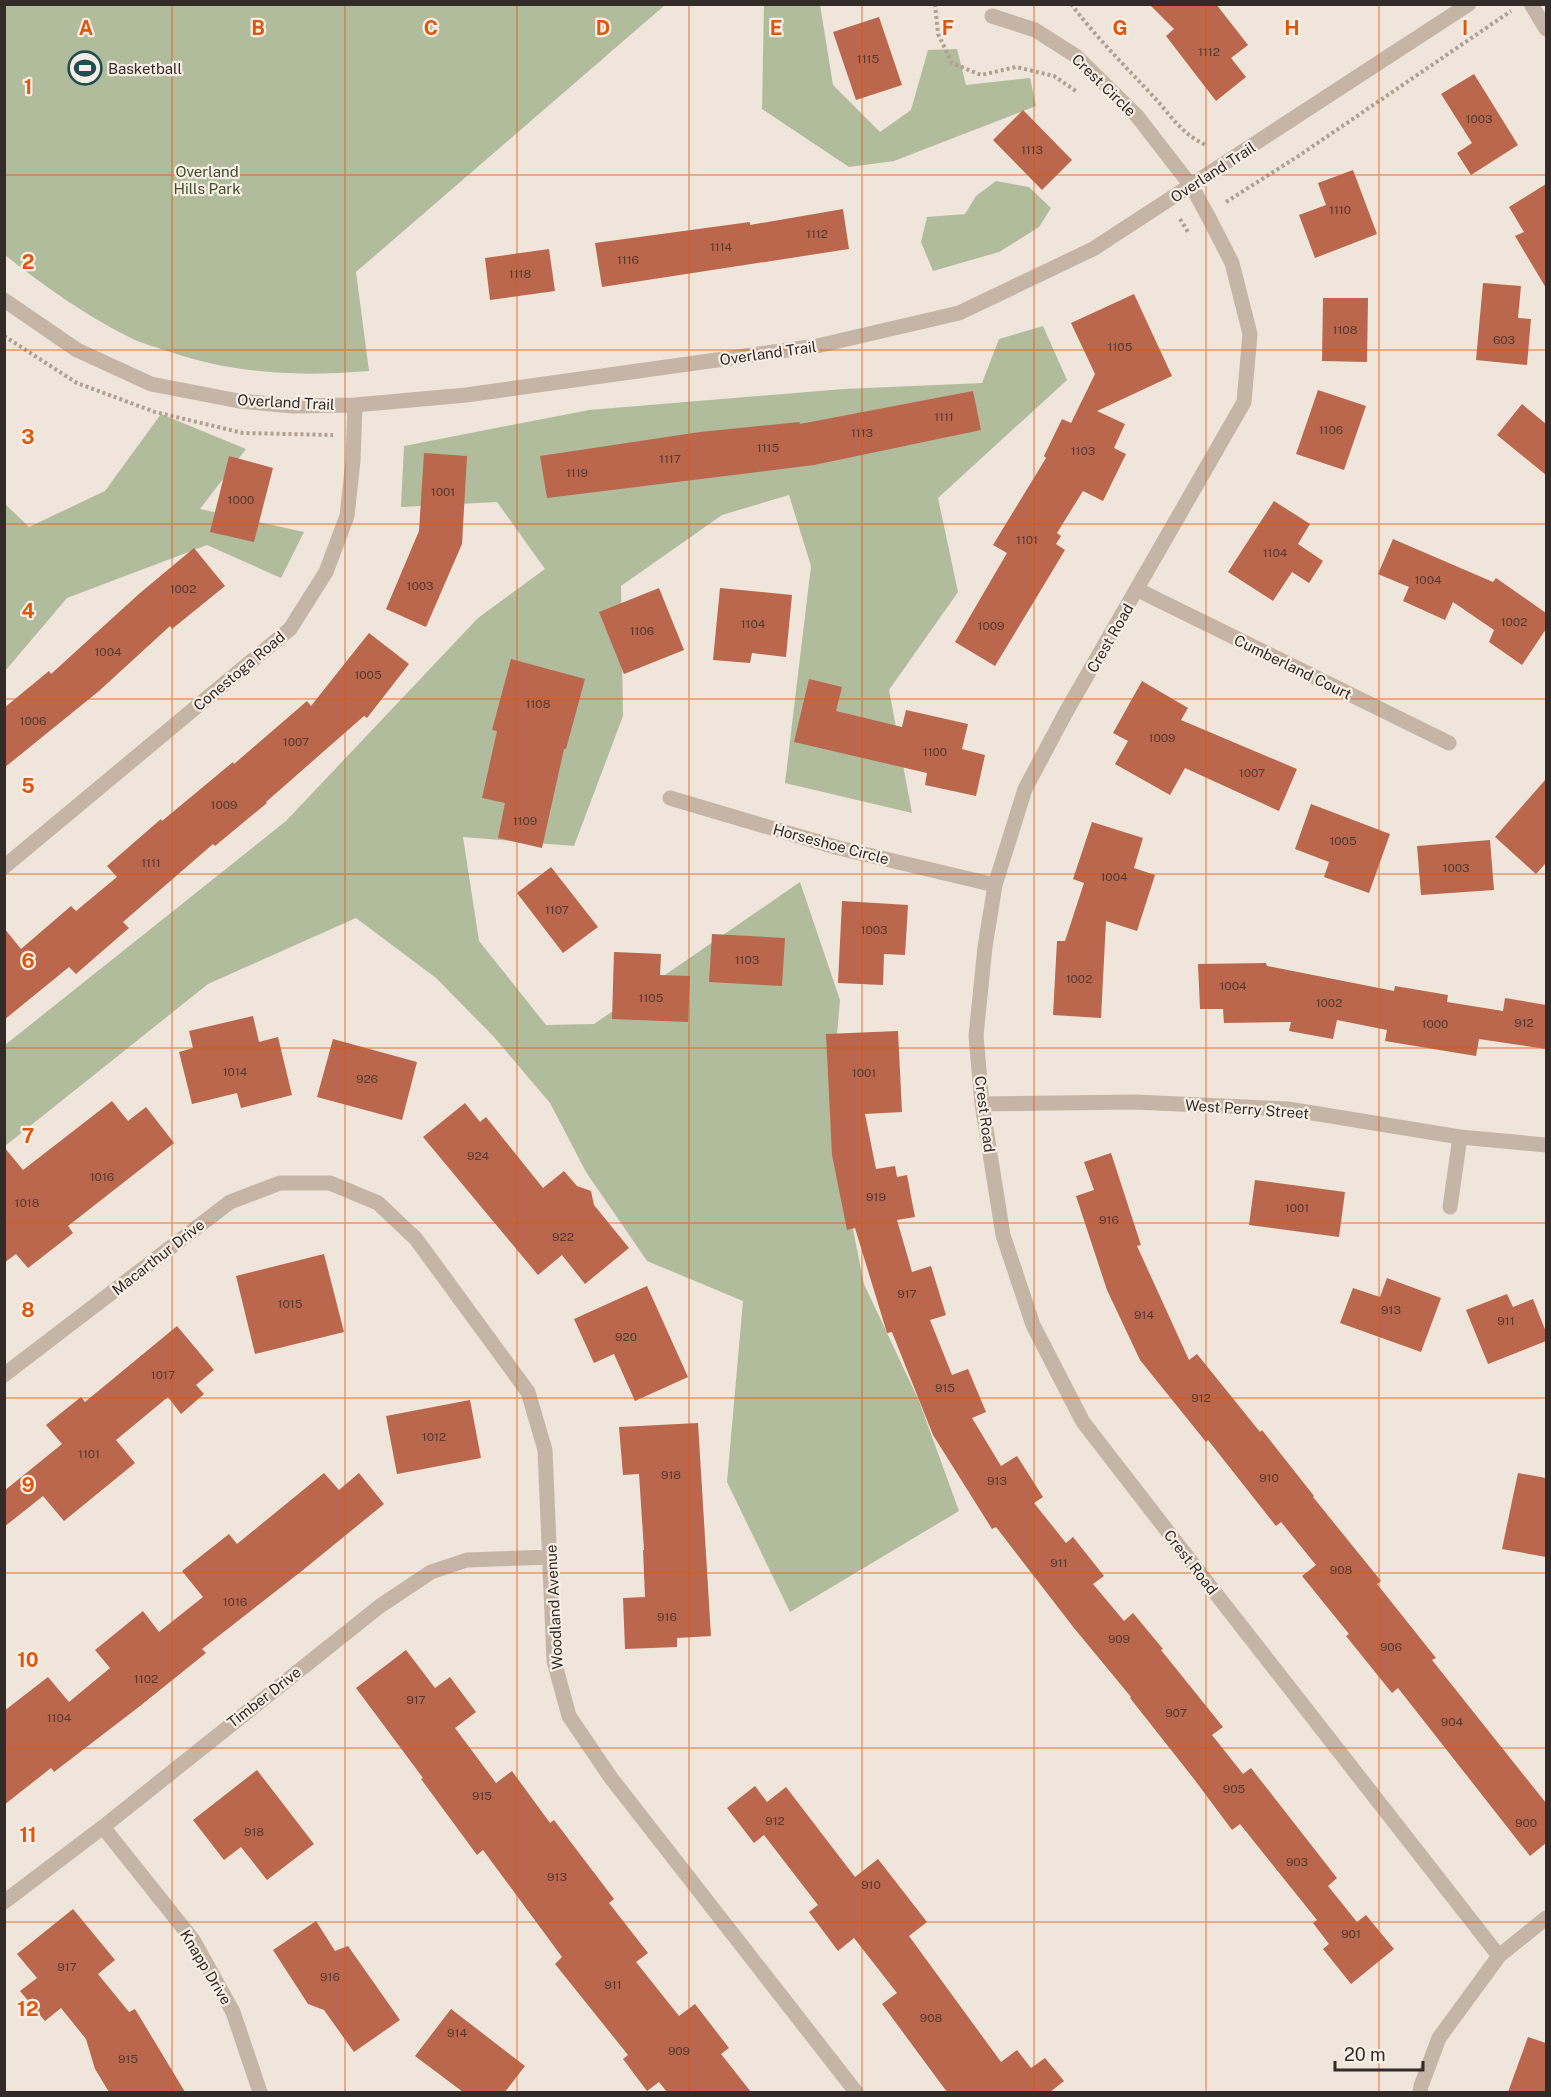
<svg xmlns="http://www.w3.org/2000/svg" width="1551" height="2097" font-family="'Public Sans',sans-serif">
	<rect width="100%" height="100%" fill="#efe5da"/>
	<!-- green -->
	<path fill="#b1bc9c" d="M764,4L820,5L833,85L880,132L911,110L928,50L957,49L966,85L1030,78L1036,106L894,161L849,167L762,109Z
		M4,5L5,4L665,5L356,272L369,371C295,377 232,374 161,349C150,345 137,342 127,336C83,314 43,285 5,255Z
		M996,181L1029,187L1051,208L1039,227L999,252L933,271L921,242L927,217L965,214L976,196Z
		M1043,326L1067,380L938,498L958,592L889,690L912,813L785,783L811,566L789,495L722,515L621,586L623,716L574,846L463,837L479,941L546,1025L594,1024L800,882L840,1000L830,1116L864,1284L919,1401L959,1511L790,1612L727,1482L743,1301L647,1261L586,1172L550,1103L494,1037L436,978L356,918L208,984L5,1146V1045L286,821L478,618L545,569L497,502L401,507L404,446L589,410L844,389L982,383L999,339Z
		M161,414L246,449L200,509L304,532L281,578L207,545L67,598L5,671V504L29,527L105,491Z"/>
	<!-- building -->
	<path fill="#ba674d" d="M1149,4H1216L1248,45L1231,58L1246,77L1216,101L1166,36L1174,29Z
		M879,17L902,85L856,100L833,32Z
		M1474,74L1518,145L1471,175L1457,153L1472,143L1441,94Z
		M1023,110L1072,160L1042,190L993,140Z
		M1353,170L1377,234L1315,258L1299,215L1326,205L1318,183Z
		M1546,184V288L1515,236L1524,232L1509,207Z
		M843,209L849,249L602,287L595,243L750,222V225Z
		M549,249L555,291L490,300L485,258Z
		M1483,283L1521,286L1518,318L1531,319L1527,365L1476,360Z
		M1134,294L1172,376L1097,411L1125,424L1114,448L1126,454L1103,501L1083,491L1057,533L1061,536L1056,544L1065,550L995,666L955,642L1007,553L993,545L1046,458L1044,456L1062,419L1071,423L1095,374L1071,323Z
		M1323,298H1368L1367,362L1322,361Z
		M1318,390L1366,406L1344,470L1296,454Z
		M973,391L981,430L814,465L547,498L540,456L700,432L799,422L800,424Z
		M1522,404L1546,424V475L1497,435Z
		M424,453L467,456L462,544L426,627L386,609L419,531Z
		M229,456L273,468L254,542L210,532Z
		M1274,501L1310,524L1298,544L1323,561L1309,583L1292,572L1273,601L1228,572Z
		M1393,539L1493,582L1496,578L1546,613V629L1522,665L1489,642L1494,630L1453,602L1445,620L1403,601L1409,587L1378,574Z
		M194,548L225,586L172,629L170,626L99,691L4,768V708L49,671L51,674L140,593Z
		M659,588L684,650L624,674L599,612Z
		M720,588L792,595L786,657L752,653L750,663L713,660Z
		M369,633L409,664L367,718L364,716L266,802L267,803L215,846L213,844L123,922L129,928L76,974L69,967L4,1020V928L21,949L71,906L76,911L117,877L107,866L161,819L162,821L233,762L234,764L307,701L311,706Z
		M511,659L585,679L566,749H564L542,848L498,838L505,803L482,798L497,731L492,730Z
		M809,679L842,687L836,711L902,727L906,710L968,724L962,749L985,755L976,796L925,785L927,773L794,742Z
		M1142,681L1188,708L1181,720L1297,769L1279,811L1185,768L1170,795L1115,764L1128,741L1113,733Z
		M1546,779V863L1536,874L1495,837Z
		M1311,804L1390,834L1369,893L1324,877L1329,862L1295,849Z
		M1092,822L1143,838L1134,868L1155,875L1137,931L1106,921L1101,1018L1053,1015L1057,941H1065L1084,883L1073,879Z
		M1490,840L1494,890L1421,895L1417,846Z
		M551,867L598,927L563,953L517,893Z
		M842,901L908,905L905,955L884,954L883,985L838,983Z
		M712,934L785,938L782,986L709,982Z
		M614,952L661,954L660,975L690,976L688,1022L612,1019Z
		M1266,963L1267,966L1394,991L1395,986L1448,995L1447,1002L1503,1011L1505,998L1546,1005V1049L1479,1039L1476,1056L1385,1041L1387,1030L1337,1020L1333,1039L1289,1031L1291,1022L1224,1023L1223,1009H1200L1198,964Z
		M253,1016L259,1042L278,1037L292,1095L241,1108L237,1093L192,1104L179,1052L193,1048L189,1031Z
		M898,1031L902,1112L865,1114L876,1169L895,1166L897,1177L907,1175L915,1217L897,1220L912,1272L931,1266L946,1315L930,1320L952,1375L968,1369L986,1412L972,1418L1001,1466L1017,1456L1043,1497L1034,1503L1066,1543L1073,1537L1104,1576L1093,1584L1124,1621L1133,1613L1163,1649L1161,1650L1223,1727L1212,1735L1243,1774L1251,1768L1337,1878L1328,1886L1357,1922L1366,1915L1394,1949L1351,1984L1323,1949L1329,1944L1313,1923L1317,1920L1240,1824L1232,1830L1194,1779L1130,1698L1131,1697L1074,1628L996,1527L992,1529L933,1435L892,1332L887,1333L855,1228L847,1230L832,1155L826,1034Z
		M333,1039L417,1062L402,1120L317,1097Z
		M112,1101L128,1121L146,1107L174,1143L68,1226L73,1233L28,1268L16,1254L4,1263V1147L23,1170Z
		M465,1103L480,1122L486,1117L543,1188L564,1171L577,1186L591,1191L594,1205L629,1248L585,1284L562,1255L538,1275L423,1137Z
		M1111,1153L1141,1245L1137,1246L1189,1360L1197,1354L1260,1432L1262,1430L1314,1496L1313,1497L1381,1581L1377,1584L1436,1658L1432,1660L1546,1803V1843L1530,1856L1398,1688L1392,1693L1346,1636L1349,1634L1302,1576L1316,1565L1281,1522L1276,1526L1208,1440L1206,1442L1140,1360L1107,1290L1076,1196L1094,1190L1084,1162Z
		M1255,1180L1345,1192L1339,1237L1249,1225Z
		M324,1254L344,1332L255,1354L236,1276Z
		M1387,1278L1441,1298L1421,1352L1340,1323L1353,1288L1380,1297Z
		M647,1286L688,1377L635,1401L614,1354L594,1363L574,1319Z
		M1507,1294L1513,1307L1533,1299L1546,1332V1341L1488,1364L1466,1310Z
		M177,1326L214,1370L196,1385L204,1394L181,1414L168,1397L116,1440L135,1463L64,1521L43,1496L4,1527V1491L62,1444L46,1425L81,1397L85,1402Z
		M470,1400L481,1458L397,1474L386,1416Z
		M698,1423L711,1636L677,1638V1647L625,1649L623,1598L645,1597L643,1550H644L639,1474L623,1475L619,1427Z
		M324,1473L339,1490L359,1473L384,1504L303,1570L202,1649L206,1653L140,1706L54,1772L51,1768L4,1805V1711L48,1677L69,1702L110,1668L95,1650L143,1611L159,1632L203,1597L182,1571L229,1534L237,1544Z
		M1518,1473L1546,1478V1557L1502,1549Z
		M406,1650L435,1688L450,1677L476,1712L455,1728L496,1783L512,1771L550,1823L554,1820L614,1899L609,1903L648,1953L636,1962L679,2016L695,2004L729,2048L721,2054L751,2092H667L659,2082L647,2091L623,2059L628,2055L555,1964L562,1957L483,1850L477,1855L421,1779L423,1778L356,1688Z
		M257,1770L314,1844L267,1880L241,1847L224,1860L193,1820Z
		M755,1786L767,1802L786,1787L855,1877L878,1859L927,1922L909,1936L1001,2062L1017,2050L1031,2068L1045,2058L1064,2081L1050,2092H947L882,2004L897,1993L854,1938L838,1951L809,1912L818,1905L764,1835L754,1843L727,1808Z
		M73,1909L115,1960L98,1974L129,2012L135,2009L185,2092H109L95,2069L86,2039L61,2008L45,2021L20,1991L37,1978L17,1954Z
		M316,1921L335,1951L348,1946L400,2020L354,2052L324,2010L308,2004L273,1950Z
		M451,2009L525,2066L505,2092H463L415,2056Z
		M1528,2037L1546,2043V2092H1508Z"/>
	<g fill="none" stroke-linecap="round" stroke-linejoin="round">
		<!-- path -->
		<path stroke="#b19f92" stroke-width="4" stroke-dasharray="3 3" stroke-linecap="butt" d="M935,4L938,34L952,63L981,75L1016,67L1054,76L1076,91
			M1071,4C1096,37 1124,65 1152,95C1170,114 1181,134 1206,145
			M1226,202L1300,155L1511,11
			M1180,219L1188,232L1189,230
			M4,336L77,383L155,412L243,433L333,435"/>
		<!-- minor -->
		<path stroke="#c5b5a7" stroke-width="15" d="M1531,4L1546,29
			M992,16L1035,30L1076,56L1137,116L1192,187L1209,218L1232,263L1250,334L1244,402L1066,712L1025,789L995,885L985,947L976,1036L982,1104L1003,1235L1033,1325L1083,1422L1213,1590L1499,1956
			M4,300L77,350L151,384L239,401L293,406L355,405L466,395L817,346L959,313L1093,249L1469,4
			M1138,590L1449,743
			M670,798L839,848L995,885
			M4,867L290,629L326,572L347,516L353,461L355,405
			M982,1104L1135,1102L1288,1109L1460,1137L1546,1145
			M1450,1207L1460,1137
			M4,1375L230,1202L280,1183H330L378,1203L416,1239L528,1392L545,1450L554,1661L569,1716L611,1778L856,2092
			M103,1827L193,1940L233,2012L260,2092
			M4,1902L103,1827L380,1606L431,1572L467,1560L551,1557
			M1420,2092L1421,2086L1439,2038L1499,1956L1546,1918"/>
	</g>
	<!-- grid -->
	<path fill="none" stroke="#df570d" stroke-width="1.5" stroke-opacity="0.55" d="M172,4V2092M345,4V2092M517,4V2092M689,4V2092M862,4V2092M1034,4V2092M1206,4V2092M1379,4V2092M4,175H1546M4,350H1546M4,524H1546M4,699H1546M4,874H1546M4,1048H1546M4,1223H1546M4,1398H1546M4,1573H1546M4,1748H1546M4,1922H1546"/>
	<!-- icons -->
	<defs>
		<g id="stadium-ring" transform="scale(1.725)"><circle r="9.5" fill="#f7efe6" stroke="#214d50" stroke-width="1.5"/><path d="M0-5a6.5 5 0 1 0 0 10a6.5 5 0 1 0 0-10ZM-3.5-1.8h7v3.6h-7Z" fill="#214d50"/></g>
	</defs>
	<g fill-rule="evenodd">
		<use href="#stadium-ring" x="85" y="68"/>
	</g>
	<g text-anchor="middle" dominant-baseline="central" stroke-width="4.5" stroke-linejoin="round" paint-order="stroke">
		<!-- number labels -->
		<g font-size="12" fill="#553a30">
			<text x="1209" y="52">1112</text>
			<text x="868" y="59">1115</text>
			<text x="1479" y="119">1003</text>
			<text x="1032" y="150">1113</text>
			<text x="1340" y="210">1110</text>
			<text x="817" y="234">1112</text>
			<text x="721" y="247">1114</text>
			<text x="628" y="260">1116</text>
			<text x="520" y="274">1118</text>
			<text x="1345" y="330">1108</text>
			<text x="1504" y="340">603</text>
			<text x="1120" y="347">1105</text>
			<text x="944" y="417">1111</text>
			<text x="1331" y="430">1106</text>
			<text x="862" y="433">1113</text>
			<text x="768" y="448">1115</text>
			<text x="1083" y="451">1103</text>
			<text x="670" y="459">1117</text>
			<text x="577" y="473">1119</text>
			<text x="443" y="492">1001</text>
			<text x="241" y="500">1000</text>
			<text x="1027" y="540">1101</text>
			<text x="1275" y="553">1104</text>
			<text x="1428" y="580">1004</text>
			<text x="420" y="586">1003</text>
			<text x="183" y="589">1002</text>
			<text x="1514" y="622">1002</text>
			<text x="753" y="624">1104</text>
			<text x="991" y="626">1009</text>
			<text x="642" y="631">1106</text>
			<text x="108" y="652">1004</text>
			<text x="368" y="675">1005</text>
			<text x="538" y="704">1108</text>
			<text x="33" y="721">1006</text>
			<text x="1162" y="738">1009</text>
			<text x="296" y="742">1007</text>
			<text x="935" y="752">1100</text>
			<text x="1252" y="773">1007</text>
			<text x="224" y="805">1009</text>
			<text x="525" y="821">1109</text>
			<text x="1343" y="841">1005</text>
			<text x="151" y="863">1111</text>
			<text x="1456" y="868">1003</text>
			<text x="1114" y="877">1004</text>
			<text x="557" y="910">1107</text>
			<text x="874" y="930">1003</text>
			<text x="747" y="960">1103</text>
			<text x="1079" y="979">1002</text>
			<text x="1233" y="986">1004</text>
			<text x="651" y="998">1105</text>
			<text x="1329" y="1003">1002</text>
			<text x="1524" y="1023">912</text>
			<text x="1435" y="1024">1000</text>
			<text x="235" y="1072">1014</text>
			<text x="864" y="1073">1001</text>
			<text x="367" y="1079">926</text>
			<text x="478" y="1156">924</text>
			<text x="102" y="1177">1016</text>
			<text x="876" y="1197">919</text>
			<text x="27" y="1203">1018</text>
			<text x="1297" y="1208">1001</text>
			<text x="1109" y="1220">916</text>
			<text x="563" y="1237">922</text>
			<text x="907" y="1294">917</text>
			<text x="290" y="1304">1015</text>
			<text x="1391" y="1310">913</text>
			<text x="1144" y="1315">914</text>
			<text x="1506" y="1321">911</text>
			<text x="626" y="1337">920</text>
			<text x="163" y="1375">1017</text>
			<text x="945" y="1388">915</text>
			<text x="1201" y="1398">912</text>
			<text x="434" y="1437">1012</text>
			<text x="89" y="1454">1101</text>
			<text x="671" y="1475">918</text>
			<text x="1269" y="1478">910</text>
			<text x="997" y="1481">913</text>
			<text x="1059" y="1563">911</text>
			<text x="1341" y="1570">908</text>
			<text x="235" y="1602">1016</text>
			<text x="667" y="1617">916</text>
			<text x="1119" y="1639">909</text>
			<text x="1391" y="1647">906</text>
			<text x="146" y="1679">1102</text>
			<text x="416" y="1700">917</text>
			<text x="1176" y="1713">907</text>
			<text x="59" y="1718">1104</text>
			<text x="1452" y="1722">904</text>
			<text x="1234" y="1789">905</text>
			<text x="482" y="1796">915</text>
			<text x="775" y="1821">912</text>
			<text x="1526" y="1823">900</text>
			<text x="254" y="1832">918</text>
			<text x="1297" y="1862">903</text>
			<text x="557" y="1877">913</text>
			<text x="871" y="1885">910</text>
			<text x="1351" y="1934">901</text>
			<text x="67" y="1967">917</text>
			<text x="330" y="1977">916</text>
			<text x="613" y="1985">911</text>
			<text x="931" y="2018">908</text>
			<text x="457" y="2033">914</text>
			<text x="679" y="2051">909</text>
			<text x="128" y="2059">915</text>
		</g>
		<!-- poi labels -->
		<g font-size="15" fill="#332b27" stroke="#f7efe6" text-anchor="start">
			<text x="108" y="68">Basketball</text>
		</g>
		<!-- street labels -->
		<g font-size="15" fill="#332b27" stroke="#f7efe6">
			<text transform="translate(1104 85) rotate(44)">Crest Circle</text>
			<text transform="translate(1213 172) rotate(-33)">Overland Trail</text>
			<text transform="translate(768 353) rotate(-8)">Overland Trail</text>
			<text transform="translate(286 402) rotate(3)">Overland Trail</text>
			<text transform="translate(1110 638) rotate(-60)">Crest Road</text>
			<text transform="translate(1293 667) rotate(26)">Cumberland Court</text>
			<text transform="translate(239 671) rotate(-40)">Conestoga Road</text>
			<text transform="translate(831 844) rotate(15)">Horseshoe Circle</text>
			<text transform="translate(1247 1109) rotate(4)">West Perry Street</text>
			<text transform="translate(985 1114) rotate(83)">Crest Road</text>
			<text transform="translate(158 1257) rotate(-38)">Macarthur Drive</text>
			<text transform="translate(1191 1562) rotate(52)">Crest Road</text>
			<text transform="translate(554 1607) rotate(-93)">Woodland Avenue</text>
			<text transform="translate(264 1697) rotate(-38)">Timber Drive</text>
			<text transform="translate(206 1967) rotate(59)">Knapp Drive</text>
		</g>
		<!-- park labels -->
		<g font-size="15" fill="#424e2d" stroke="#f7efe6">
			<text x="207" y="171">Overland<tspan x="207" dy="17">Hills Park</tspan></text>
		</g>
	</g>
	<g font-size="20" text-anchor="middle" font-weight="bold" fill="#df570d" stroke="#f7efe6" stroke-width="4.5" stroke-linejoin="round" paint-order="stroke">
		<text x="86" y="35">A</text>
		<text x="258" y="35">B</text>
		<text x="431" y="35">C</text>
		<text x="603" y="35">D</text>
		<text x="776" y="35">E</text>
		<text x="948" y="35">F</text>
		<text x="1120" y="35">G</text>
		<text x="1292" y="35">H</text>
		<text x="1465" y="35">I</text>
		<text x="28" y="94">1</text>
		<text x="28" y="269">2</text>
		<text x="28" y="444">3</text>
		<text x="28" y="618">4</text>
		<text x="28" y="793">5</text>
		<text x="28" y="968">6</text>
		<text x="28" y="1143">7</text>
		<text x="28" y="1317">8</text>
		<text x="28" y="1492">9</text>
		<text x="28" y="1667">10</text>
		<text x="28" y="1842">11</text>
		<text x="28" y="2016">12</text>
	</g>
	<!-- border -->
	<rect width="1551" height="2097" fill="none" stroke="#332b27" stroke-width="12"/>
	<!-- scale -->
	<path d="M1335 2061v9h88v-9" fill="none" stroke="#332b27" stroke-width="3"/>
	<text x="1344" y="2061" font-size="18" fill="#332b27" stroke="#f7efe6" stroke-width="4.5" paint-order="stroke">20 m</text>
</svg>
